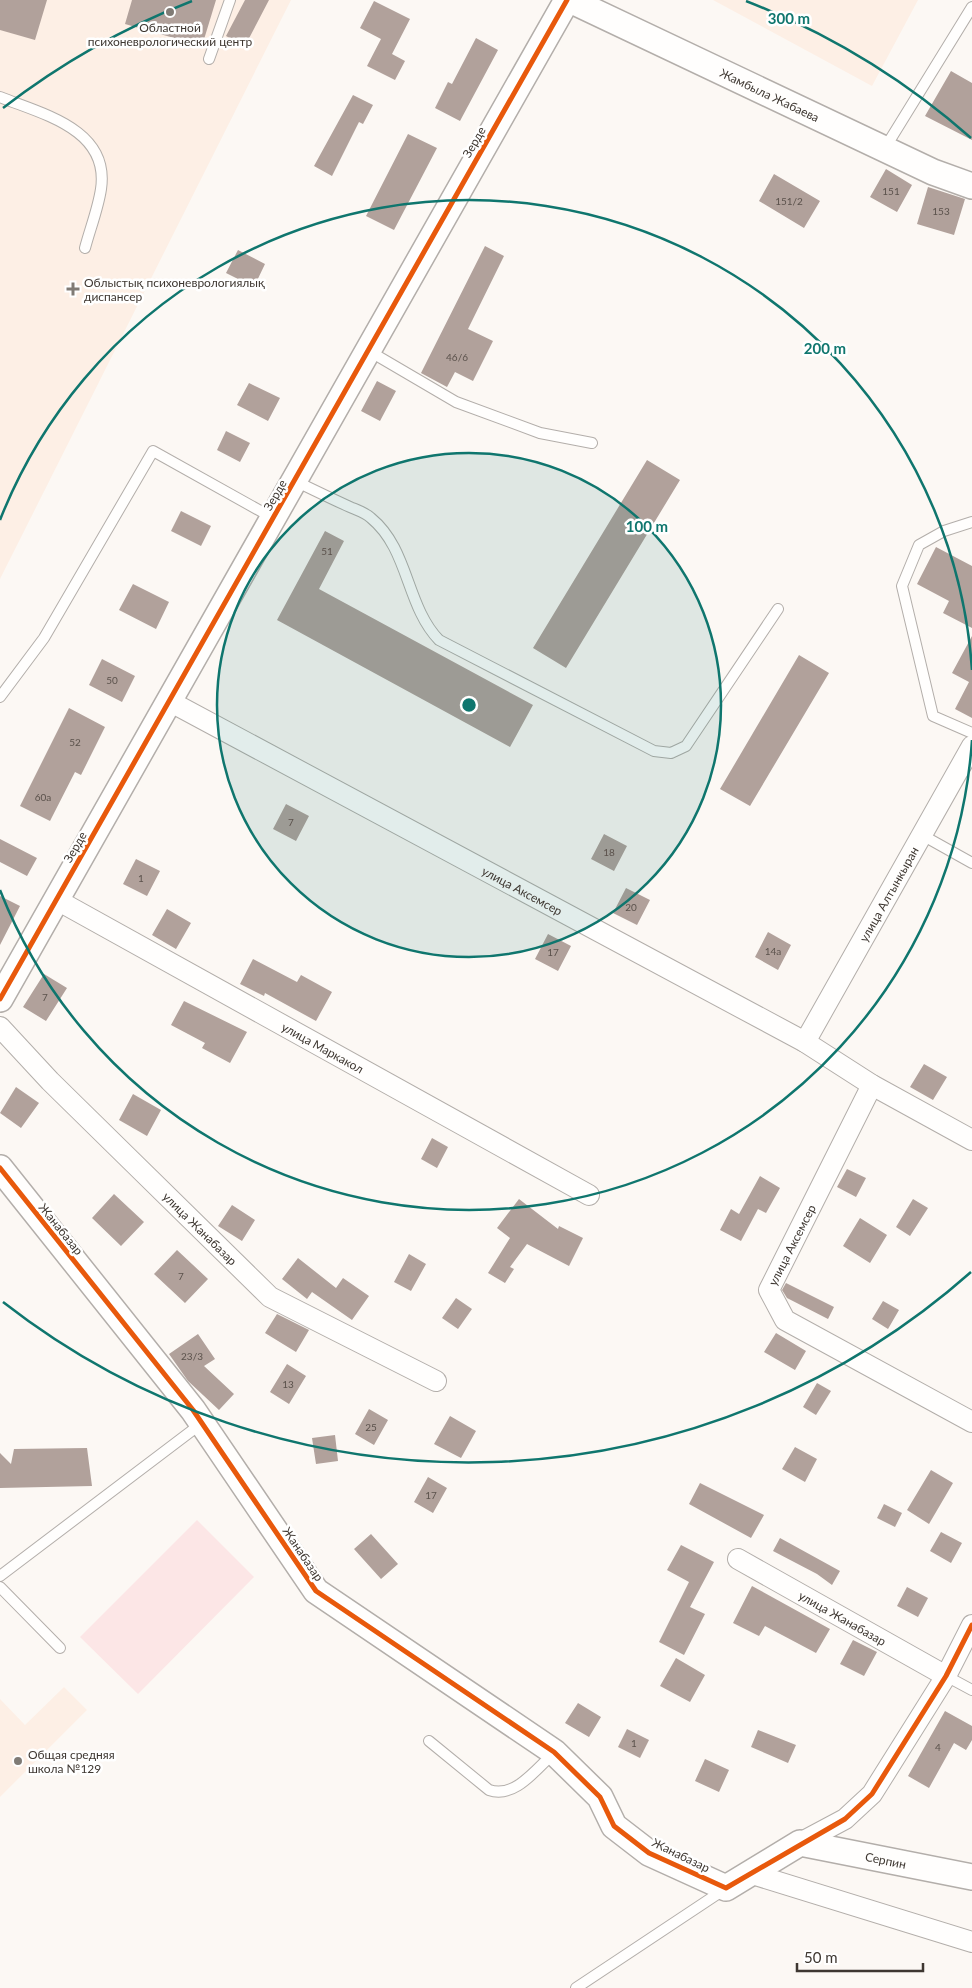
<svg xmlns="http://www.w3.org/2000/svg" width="972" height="1988" font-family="Lato,sans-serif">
	<rect width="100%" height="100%" fill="#fcf8f4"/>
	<!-- built -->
	<path fill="#fdefe5" d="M0,0H291L0,579Z
		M713,0H918L872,86Z
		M64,1687L87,1710L0,1797V1699L25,1725Z"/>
	<!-- green -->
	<path fill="#fce6e6" d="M197,1520L254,1577L138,1694L80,1637Z"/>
	<!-- building -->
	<path fill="#b1a19b" d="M0,0H47L35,40L0,30Z
		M132,0H216L202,46L125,24Z
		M245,0H269L245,46L226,36Z
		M374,1L410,19L392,54L405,61L395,80L367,66L381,39L360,28Z
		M476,38L498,50L460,121L435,108L448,82L452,84Z
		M951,71L972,83V140L925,116Z
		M353,95L373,105L363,124L359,122L332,176L314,166Z
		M408,134L437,148L394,230L366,216Z
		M886,169L912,185L897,212L870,197Z
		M774,174L820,201L804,228L759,201Z
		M928,187L965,199L954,235L917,224Z
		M485,246L504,256L468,329L493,341L473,381L455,372L447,387L421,373Z
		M238,250L265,264L254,287L226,273Z
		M377,381L396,391L380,421L361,411Z
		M249,383L280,398L268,421L237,405Z
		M226,431L250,443L240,462L217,450Z
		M647,460L680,480L566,668L533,648Z
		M181,511L211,526L201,546L171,531Z
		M325,531L344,541L319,589L533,705L510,747L277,620Z
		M936,547L972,566V628L943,613L949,601L917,584Z
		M133,584L169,602L156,629L119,610Z
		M972,636V718L955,709L969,682L952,673Z
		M799,655L829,673L750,806L720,789Z
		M102,659L135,676L122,702L89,685Z
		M69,708L105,727L81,775L75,772L50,821L20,806Z
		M286,804L309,816L296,841L273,829Z
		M604,834L627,846L614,871L591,859Z
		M0,839L37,858L27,876L0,862Z
		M136,859L160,871L147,896L123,884Z
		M626,888L650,900L637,925L613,913Z
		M0,896L20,906L0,945Z
		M167,909L191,923L176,949L152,935Z
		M768,932L791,945L778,970L755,957Z
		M548,934L571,946L558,971L535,959Z
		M253,959L297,982L301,975L332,992L316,1021L265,993L264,996L240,984Z
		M44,974L67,988L46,1021L23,1007Z
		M184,1001L247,1032L230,1063L202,1048L205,1043L171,1025Z
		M924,1064L947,1077L933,1100L910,1087Z
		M16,1087L39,1103L21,1128L0,1113Z
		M133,1094L161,1110L147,1136L119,1120Z
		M432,1138L448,1147L437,1168L421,1159Z
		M847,1169L866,1178L856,1197L837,1187Z
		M760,1176L780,1188L766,1213L758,1209L741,1241L720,1230L731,1209L739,1214Z
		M114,1194L144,1222L121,1246L92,1218Z
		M519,1199L558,1229L559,1226L583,1238L569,1266L527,1244L510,1267L514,1269L505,1283L488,1273L510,1238L497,1228Z
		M913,1199L928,1208L910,1236L896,1227Z
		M232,1205L255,1220L242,1241L218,1226Z
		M860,1218L887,1235L870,1263L843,1246Z
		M177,1250L208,1279L185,1303L154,1274Z
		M409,1254L426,1264L411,1291L394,1282Z
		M298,1258L336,1288L343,1278L369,1296L352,1320L312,1292L307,1299L282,1279Z
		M786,1283L834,1307L828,1319L787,1298L782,1290Z
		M456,1298L472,1309L458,1329L442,1318Z
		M883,1301L899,1310L888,1329L872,1319Z
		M277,1314L309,1330L296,1352L265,1333Z
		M776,1333L806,1351L795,1370L764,1352Z
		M198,1334L215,1359L204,1366L234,1394L219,1410L188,1381L169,1354Z
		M287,1364L306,1376L289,1404L270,1392Z
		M817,1383L831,1391L816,1415L803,1407Z
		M369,1409L388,1420L374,1445L355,1434Z
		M450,1416L476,1431L461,1458L434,1444Z
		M335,1435L338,1461L316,1464L312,1438Z
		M795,1447L817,1459L805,1482L782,1469Z
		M87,1448L92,1486L0,1488V1453L11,1464L14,1449Z
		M931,1470L953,1483L929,1524L907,1510Z
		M428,1477L447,1488L433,1513L414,1502Z
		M700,1483L764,1515L751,1538L689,1504Z
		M884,1504L902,1513L895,1527L877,1518Z
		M941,1532L962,1543L951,1563L930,1551Z
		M371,1534L398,1564L381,1579L354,1549Z
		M780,1538L840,1571L832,1585L817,1574L773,1551Z
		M681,1545L714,1562L690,1607L705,1614L684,1655L659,1642L689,1582L667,1570Z
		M752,1586L830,1629L816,1653L765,1626L759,1636L733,1623Z
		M907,1587L928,1598L918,1617L897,1606Z
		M853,1640L877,1652L864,1676L840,1664Z
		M676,1658L705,1675L690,1702L660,1686Z
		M578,1703L601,1717L589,1737L565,1723Z
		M945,1711L972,1726V1740L966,1750L954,1743L929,1788L908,1776Z
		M627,1729L649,1740L640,1758L618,1747Z
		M758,1730L796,1745L788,1763L751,1747Z
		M705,1759L729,1770L719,1792L695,1781Z"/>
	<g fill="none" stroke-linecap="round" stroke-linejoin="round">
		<!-- service casing -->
		<g stroke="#b3aeaa" stroke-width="12">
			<path id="service" d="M209,59L230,0
				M0,97C42,114 110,129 101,189C98,209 90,229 85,248
				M885,148L972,7
				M369,351L456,402L540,433L592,443
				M295,481C314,490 332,499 350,507C357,510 366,513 371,518C409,549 406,606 439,640L654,751L671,753L686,746L778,609
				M972,522L944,531L919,545L902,586L933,716L972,733
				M0,697L44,638L153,451L273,518
				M922,835L972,863
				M0,1576L202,1423
				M0,1587L60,1648
				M946,1676L972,1690
				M429,1741L489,1790C515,1799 536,1769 554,1753
				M576,1988L725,1889"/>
		</g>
		<!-- minor casing -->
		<g stroke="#b3aeaa" stroke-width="22">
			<g id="minor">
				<path id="s1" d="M169,701L805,1042L872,1085L972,1140"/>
				<path id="s2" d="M57,900L589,1195"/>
				<path id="s3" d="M0,1027L50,1081L270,1297L436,1381"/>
				<path id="s4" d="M805,1042L972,746"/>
				<path d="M872,1085L769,1290L785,1320L972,1422"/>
				<path id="s5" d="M738,1559L946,1676"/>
				<path d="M800,1843L845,1819L872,1794L946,1676L972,1625"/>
				<path d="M749,1873L972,1942"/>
			</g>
		</g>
		<!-- tertiary casing -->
		<g stroke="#b3aeaa" stroke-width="28">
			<g id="tertiary">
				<path id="s6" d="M570,0L933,172L972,186"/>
				<path d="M0,999L567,0"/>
				<path id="s7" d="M0,1168L193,1410L316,1591L554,1752L600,1797L614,1826L649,1853L726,1888L800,1843L972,1877"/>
			</g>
		</g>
		<!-- service -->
		<use href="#service" stroke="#fffefd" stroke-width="10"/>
		<!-- minor -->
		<use href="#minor" stroke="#fffefd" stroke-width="20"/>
		<!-- tertiary -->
		<use href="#tertiary" stroke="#fffefd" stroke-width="25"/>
		<!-- cycleway casing -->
		<g stroke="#fff" stroke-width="8">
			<path id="cycleway" d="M0,999L567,0
				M0,1168L193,1410L316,1591L554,1752L600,1797L614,1826L649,1853L726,1888L845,1819L872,1794L946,1676L972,1625"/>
		</g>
		<!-- cycleway -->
		<use href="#cycleway" stroke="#e8590c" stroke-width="5"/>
	</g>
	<!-- distance rings -->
	<circle cx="469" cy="705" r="252" fill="#0f766e" fill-opacity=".12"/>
	<g fill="none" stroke="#0f766e" stroke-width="2.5">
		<circle cx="469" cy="705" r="252"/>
		<path d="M972 740A504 504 0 0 1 0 890M0 520A504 504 0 0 1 972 670"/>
		<path d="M971 1272A757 757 0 0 1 3 1302M3 108A757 757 0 0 1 192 1M746 1A757 757 0 0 1 971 138"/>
	</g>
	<!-- markers -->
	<g fill="#807b75" stroke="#fff" stroke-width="2">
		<circle cx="170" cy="12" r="5"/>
		<path d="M70.5 281.5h5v5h5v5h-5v5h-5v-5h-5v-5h5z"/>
		<circle cx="18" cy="1761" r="5"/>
	</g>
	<g text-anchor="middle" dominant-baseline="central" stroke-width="5" stroke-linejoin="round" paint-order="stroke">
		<!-- number labels -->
		<g font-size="10" fill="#5b524c">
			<text x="891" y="191">151</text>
			<text x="789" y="201">151/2</text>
			<text x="941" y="211">153</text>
			<text x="457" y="357">46/6</text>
			<text x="327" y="551">51</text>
			<text x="112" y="680">50</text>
			<text x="75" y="742">52</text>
			<text x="43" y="797">60а</text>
			<text x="291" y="822">7</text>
			<text x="609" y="852">18</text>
			<text x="141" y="878">1</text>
			<text x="631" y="907">20</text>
			<text x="773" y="951">14а</text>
			<text x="553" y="952">17</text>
			<text x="45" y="997">7</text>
			<text x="181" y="1276">7</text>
			<text x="192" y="1356">23/3</text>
			<text x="288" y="1384">13</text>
			<text x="371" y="1427">25</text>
			<text x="431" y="1495">17</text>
			<text x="634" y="1743">1</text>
			<text x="938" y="1747">4</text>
		</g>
		<!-- poi labels -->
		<g font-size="12" fill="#3e3731" stroke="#fff" text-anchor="start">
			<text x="170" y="27" text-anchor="middle">Областной<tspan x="170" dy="14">психоневрологический центр</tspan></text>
			<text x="84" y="282">Облыстық психоневрологиялық<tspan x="84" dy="14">диспансер</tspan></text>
			<text x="28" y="1754">Общая средняя<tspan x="28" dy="14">школа №129</tspan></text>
		</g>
		<!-- street labels -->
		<g font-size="12" fill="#3e3731" stroke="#fff">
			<text stroke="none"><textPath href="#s6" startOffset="221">Жамбыла Жабаева</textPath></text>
			<text transform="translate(474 142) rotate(-60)">Зерде</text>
			<text transform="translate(275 495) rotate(-60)">Зерде</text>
			<text transform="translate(75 847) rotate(-60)">Зерде</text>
			<text stroke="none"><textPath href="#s1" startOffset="401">улица Аксемсер</textPath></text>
			<text stroke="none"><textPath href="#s4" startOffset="170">улица Алтынкыран</textPath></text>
			<text stroke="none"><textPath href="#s2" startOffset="304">улица Маркакол</textPath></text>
			<text stroke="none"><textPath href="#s3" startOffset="284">улица Жанабазар</textPath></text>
			<text transform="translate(61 1229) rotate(51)">Жанабазар</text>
			<text transform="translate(792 1245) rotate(-63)">улица Аксемсер</text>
			<text transform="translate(303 1554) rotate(56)">Жанабазар</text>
			<text stroke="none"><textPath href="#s5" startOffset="120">улица Жанабазар</textPath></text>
			<text transform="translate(681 1855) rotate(26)">Жанабазар</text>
			<text stroke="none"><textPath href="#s7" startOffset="1215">Серпин</textPath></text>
		</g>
	</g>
	<circle cx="469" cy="705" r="8" fill="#0f766e" stroke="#fff" stroke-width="2.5"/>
	<g font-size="15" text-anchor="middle" font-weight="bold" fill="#0f766e" stroke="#fff" stroke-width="5" stroke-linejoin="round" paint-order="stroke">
		<text x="789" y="24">300 m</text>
		<text x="825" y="354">200 m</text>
		<text x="647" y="532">100 m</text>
	</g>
	<!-- scale -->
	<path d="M797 1963v8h126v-8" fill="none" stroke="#3e3731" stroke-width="2.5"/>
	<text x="804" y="1963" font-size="15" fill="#3e3731" stroke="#ffffff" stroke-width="4" paint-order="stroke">50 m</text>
</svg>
